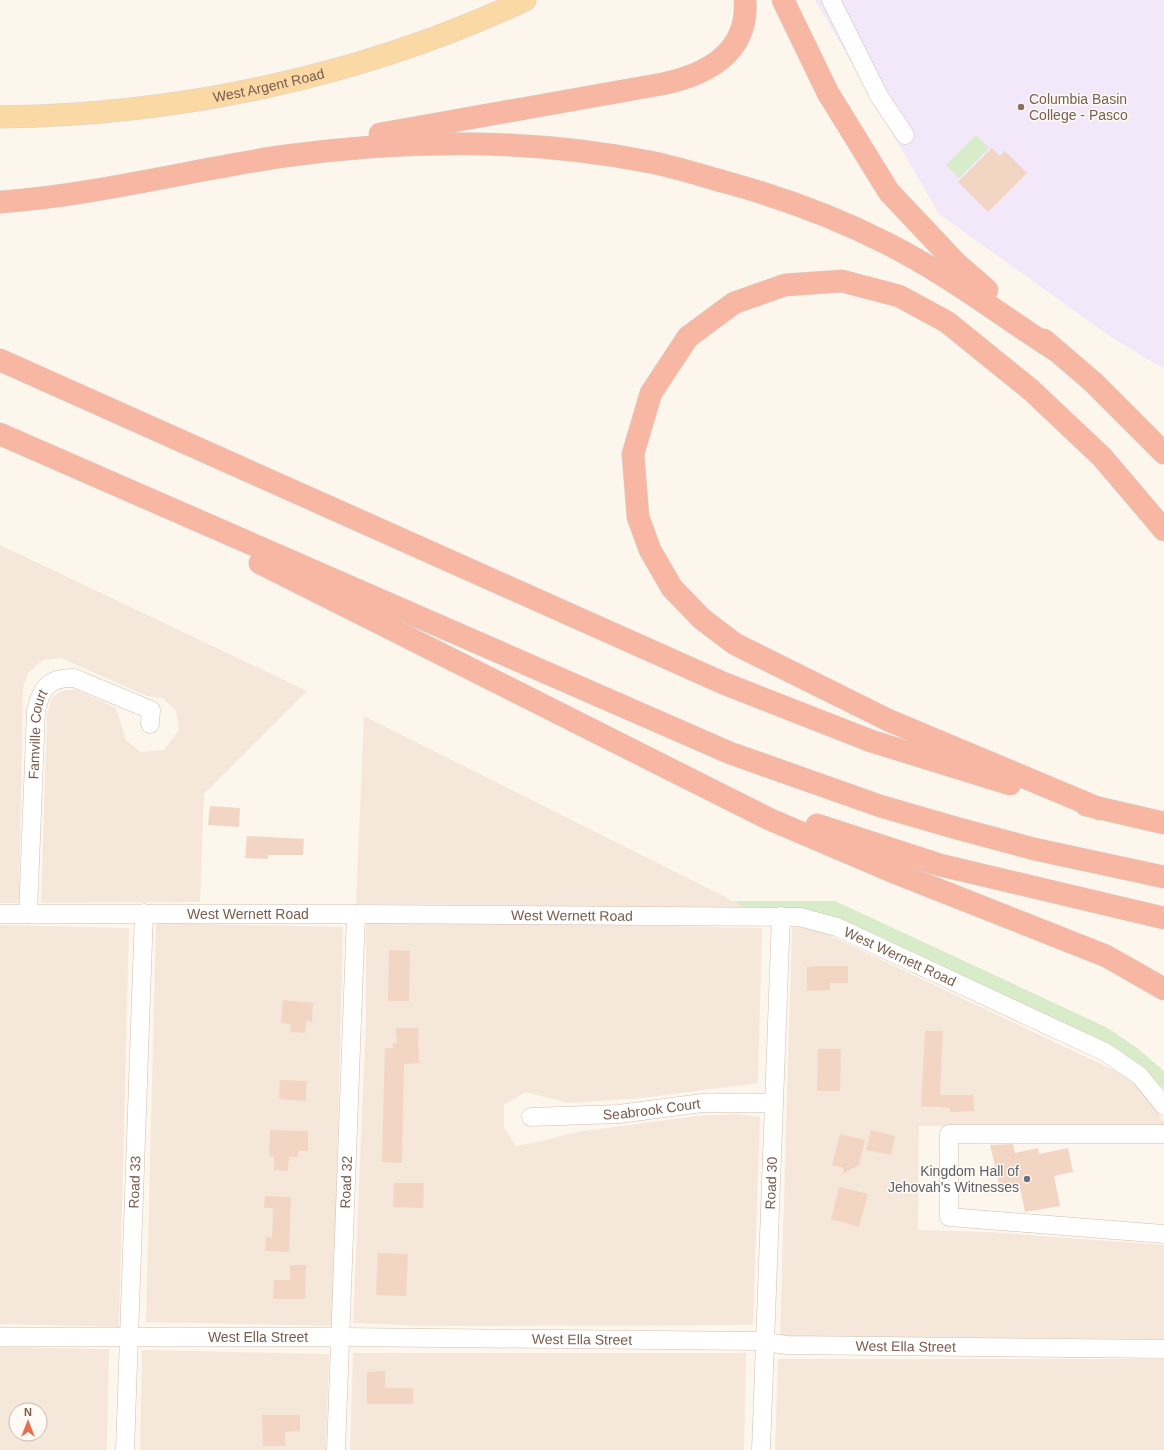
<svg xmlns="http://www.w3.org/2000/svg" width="1164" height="1450" font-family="Arial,sans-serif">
	<rect width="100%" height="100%" fill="#fdf6ec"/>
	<!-- residential -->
	<path fill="#f5e8da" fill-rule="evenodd" d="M0,545L307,691L204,794L200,902L41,903L47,715L52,697L64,690H77L116,708L126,740L141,752L164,750L179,730L176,711L163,698L147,696L61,658L43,660L28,673L23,688L19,903H0Z
		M364,716L733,901L745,908L356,904Z
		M156,923L343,927L333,1326L146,1322Z
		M366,923H521L762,928L758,1083L642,1098L568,1103L526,1092L504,1105V1127L516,1146L538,1142L576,1132L696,1116L736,1114L760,1117L753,1325L426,1326L353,1323L366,1022Z
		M0,925L129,928L119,1327L0,1324Z
		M792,927L814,928L1126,1076L1150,1100L1164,1122V1126H919L918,1230L988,1232L1164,1245V1339L780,1337Z
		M0,1347L109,1349L107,1450H0ZM16,1410H40V1434H16Z
		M142,1350L329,1354L326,1450H140Z
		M353,1353H746L744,1450H350Z
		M778,1359H1164V1450H775Z"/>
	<!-- education -->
	<path fill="#f3e8fa" d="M815,0H1164V369L1111,337L939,214Z"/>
	<!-- green -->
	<path fill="#d8ecc9" d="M976,135L989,148L959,178L946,165Z
		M733,901H835L1106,1027L1137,1048L1164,1071V1089L1137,1063L835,918L807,909L745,908Z"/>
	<!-- building -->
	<path fill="#f3d5c3" d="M992,148L1000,156L1005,151L1027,173L988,212L958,182Z
		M210,806L240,808L239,827L208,825Z
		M247,836L304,839L303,855H268V859L245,858Z
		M389,950L410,951L409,1001H388Z
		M817,966H848V983H830V990L807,991V967Z
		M283,1000L313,1003L312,1022L306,1021L305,1033L290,1032L291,1024L281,1023Z
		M396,1028H418L419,1063L404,1064L402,1163L382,1162L385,1048H393V1043H397Z
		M925,1031H943L940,1095H973L974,1111L950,1112V1108L921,1106Z
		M818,1049H841L840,1091H817Z
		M280,1080L307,1081L306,1101L279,1099Z
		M270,1130L308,1131V1151H298V1157H289L288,1171L274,1170V1157L269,1156Z
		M871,1130L895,1136L891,1155L866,1150Z
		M840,1134L865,1140L859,1165L842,1174L844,1168L832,1165Z
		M1013,1144L1015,1153L1038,1148L1039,1154L1068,1148L1073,1172L1054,1176L1060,1206L1025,1212L1019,1183L1000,1187L990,1145Z
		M394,1183H424L423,1208L393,1207Z
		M839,1187L868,1194L859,1227L831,1219Z
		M265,1196L291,1197L289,1252L265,1251L266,1237L272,1238L273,1208H264Z
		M378,1253L408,1254L406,1296L376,1295Z
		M290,1265H306L305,1299H273L274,1280H290Z
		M385,1371V1388H413V1404H367V1372Z
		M262,1415H300V1431L285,1432V1446H263Z"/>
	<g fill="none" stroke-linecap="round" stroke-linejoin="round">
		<!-- minor casing -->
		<g stroke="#d1beb0" stroke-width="19">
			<g id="minor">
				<path d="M831,0L879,96L905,135"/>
				<path id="s1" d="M0,914H356L800,917L837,927L1105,1052L1140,1076L1164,1106"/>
				<path id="s2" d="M28,914L36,711C41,688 49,677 74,678L151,710L150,724"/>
				<path id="s3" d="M531,1117L619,1114L702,1103H773"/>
				<path d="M1164,1134H949V1217L1164,1234"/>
				<path id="s4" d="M0,1337H340L755,1341L787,1345L1164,1349"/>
				<path id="s5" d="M125,1450L144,913"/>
				<path id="s6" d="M336,1450L356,914"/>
				<path id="s7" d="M761,1450L781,916"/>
			</g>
		</g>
		<!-- major casing -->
		<g stroke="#dad1cd" stroke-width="23">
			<g id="major">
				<path id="s8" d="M0,117C179,115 363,76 525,0"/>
			</g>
		</g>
		<!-- highway casing -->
		<g stroke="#dad1cd" stroke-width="23">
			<path id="highway" d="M783,0L828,93L889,192L957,264L987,290
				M380,134L662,84C706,75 749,53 745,0
				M0,202C97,195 190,170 285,156C407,139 529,138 650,162C675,167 700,175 725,182C780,197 835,217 886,243C946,273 999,314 1055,350
				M1044,340L1093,382L1164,453
				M0,360L723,683L871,741L1010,784
				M0,434L730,753L880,806L956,828L1034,849L1164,877
				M260,563L769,819L891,871L1106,956L1164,989
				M1086,805L1164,823
				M1100,809L888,720L735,644L702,619L672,588L650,550L638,517L633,454L651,393L688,337L734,303L785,285L842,281L899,296L947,322L1031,390L1102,457L1164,530
				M817,825L940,865L1164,918"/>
		</g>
		<!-- minor -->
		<use href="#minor" stroke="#fff" stroke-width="18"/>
		<!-- major -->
		<use href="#major" stroke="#fbd9a5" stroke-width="22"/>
		<!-- highway -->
		<use href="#highway" stroke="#f7b7a3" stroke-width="22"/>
	</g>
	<!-- markers -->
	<circle fill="#8d6e63" stroke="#fffaf3" stroke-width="1.5" cx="1021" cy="107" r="4"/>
	<circle fill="#6b7280" stroke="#fffaf3" stroke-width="1.5" cx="1027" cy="1179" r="4"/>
	<g text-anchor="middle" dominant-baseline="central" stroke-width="3" stroke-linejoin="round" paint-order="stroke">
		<!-- street labels -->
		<g font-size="14" fill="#7a5c4d" stroke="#fffaf3">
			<text stroke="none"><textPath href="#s8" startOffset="271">West Argent Road</textPath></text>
			<text stroke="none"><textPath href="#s2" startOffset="180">Famville Court</textPath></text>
			<text stroke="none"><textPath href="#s1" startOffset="248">West Wernett Road</textPath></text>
			<text stroke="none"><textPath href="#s1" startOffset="572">West Wernett Road</textPath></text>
			<text stroke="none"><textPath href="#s1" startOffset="908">West Wernett Road</textPath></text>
			<text stroke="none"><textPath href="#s3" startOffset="121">Seabrook Court</textPath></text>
			<text stroke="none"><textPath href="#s5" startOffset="268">Road 33</textPath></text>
			<text stroke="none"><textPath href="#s6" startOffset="268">Road 32</textPath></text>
			<text stroke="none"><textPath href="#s7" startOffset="267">Road 30</textPath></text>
			<text stroke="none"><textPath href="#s4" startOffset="258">West Ella Street</textPath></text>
			<text stroke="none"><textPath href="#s4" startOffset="582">West Ella Street</textPath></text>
			<text stroke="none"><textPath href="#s4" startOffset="906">West Ella Street</textPath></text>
		</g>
		<!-- education labels -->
		<g font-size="14" fill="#785e54" stroke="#fffaf3" text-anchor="start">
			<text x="1029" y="99">Columbia Basin<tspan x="1029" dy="16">College - Pasco</tspan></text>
		</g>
		<!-- worship labels -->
		<g font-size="14" fill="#5b616d" stroke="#fffaf3" text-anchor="end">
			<text x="1019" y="1171">Kingdom Hall of<tspan x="1019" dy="16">Jehovah's Witnesses</tspan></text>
		</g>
	</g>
	<!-- north arrow -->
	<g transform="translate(28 1422)"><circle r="19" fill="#fffaf3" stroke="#cabbb1"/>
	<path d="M0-3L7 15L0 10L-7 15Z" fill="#e76f51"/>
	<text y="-6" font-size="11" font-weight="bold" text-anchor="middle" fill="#7a5c4d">N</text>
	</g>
</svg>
